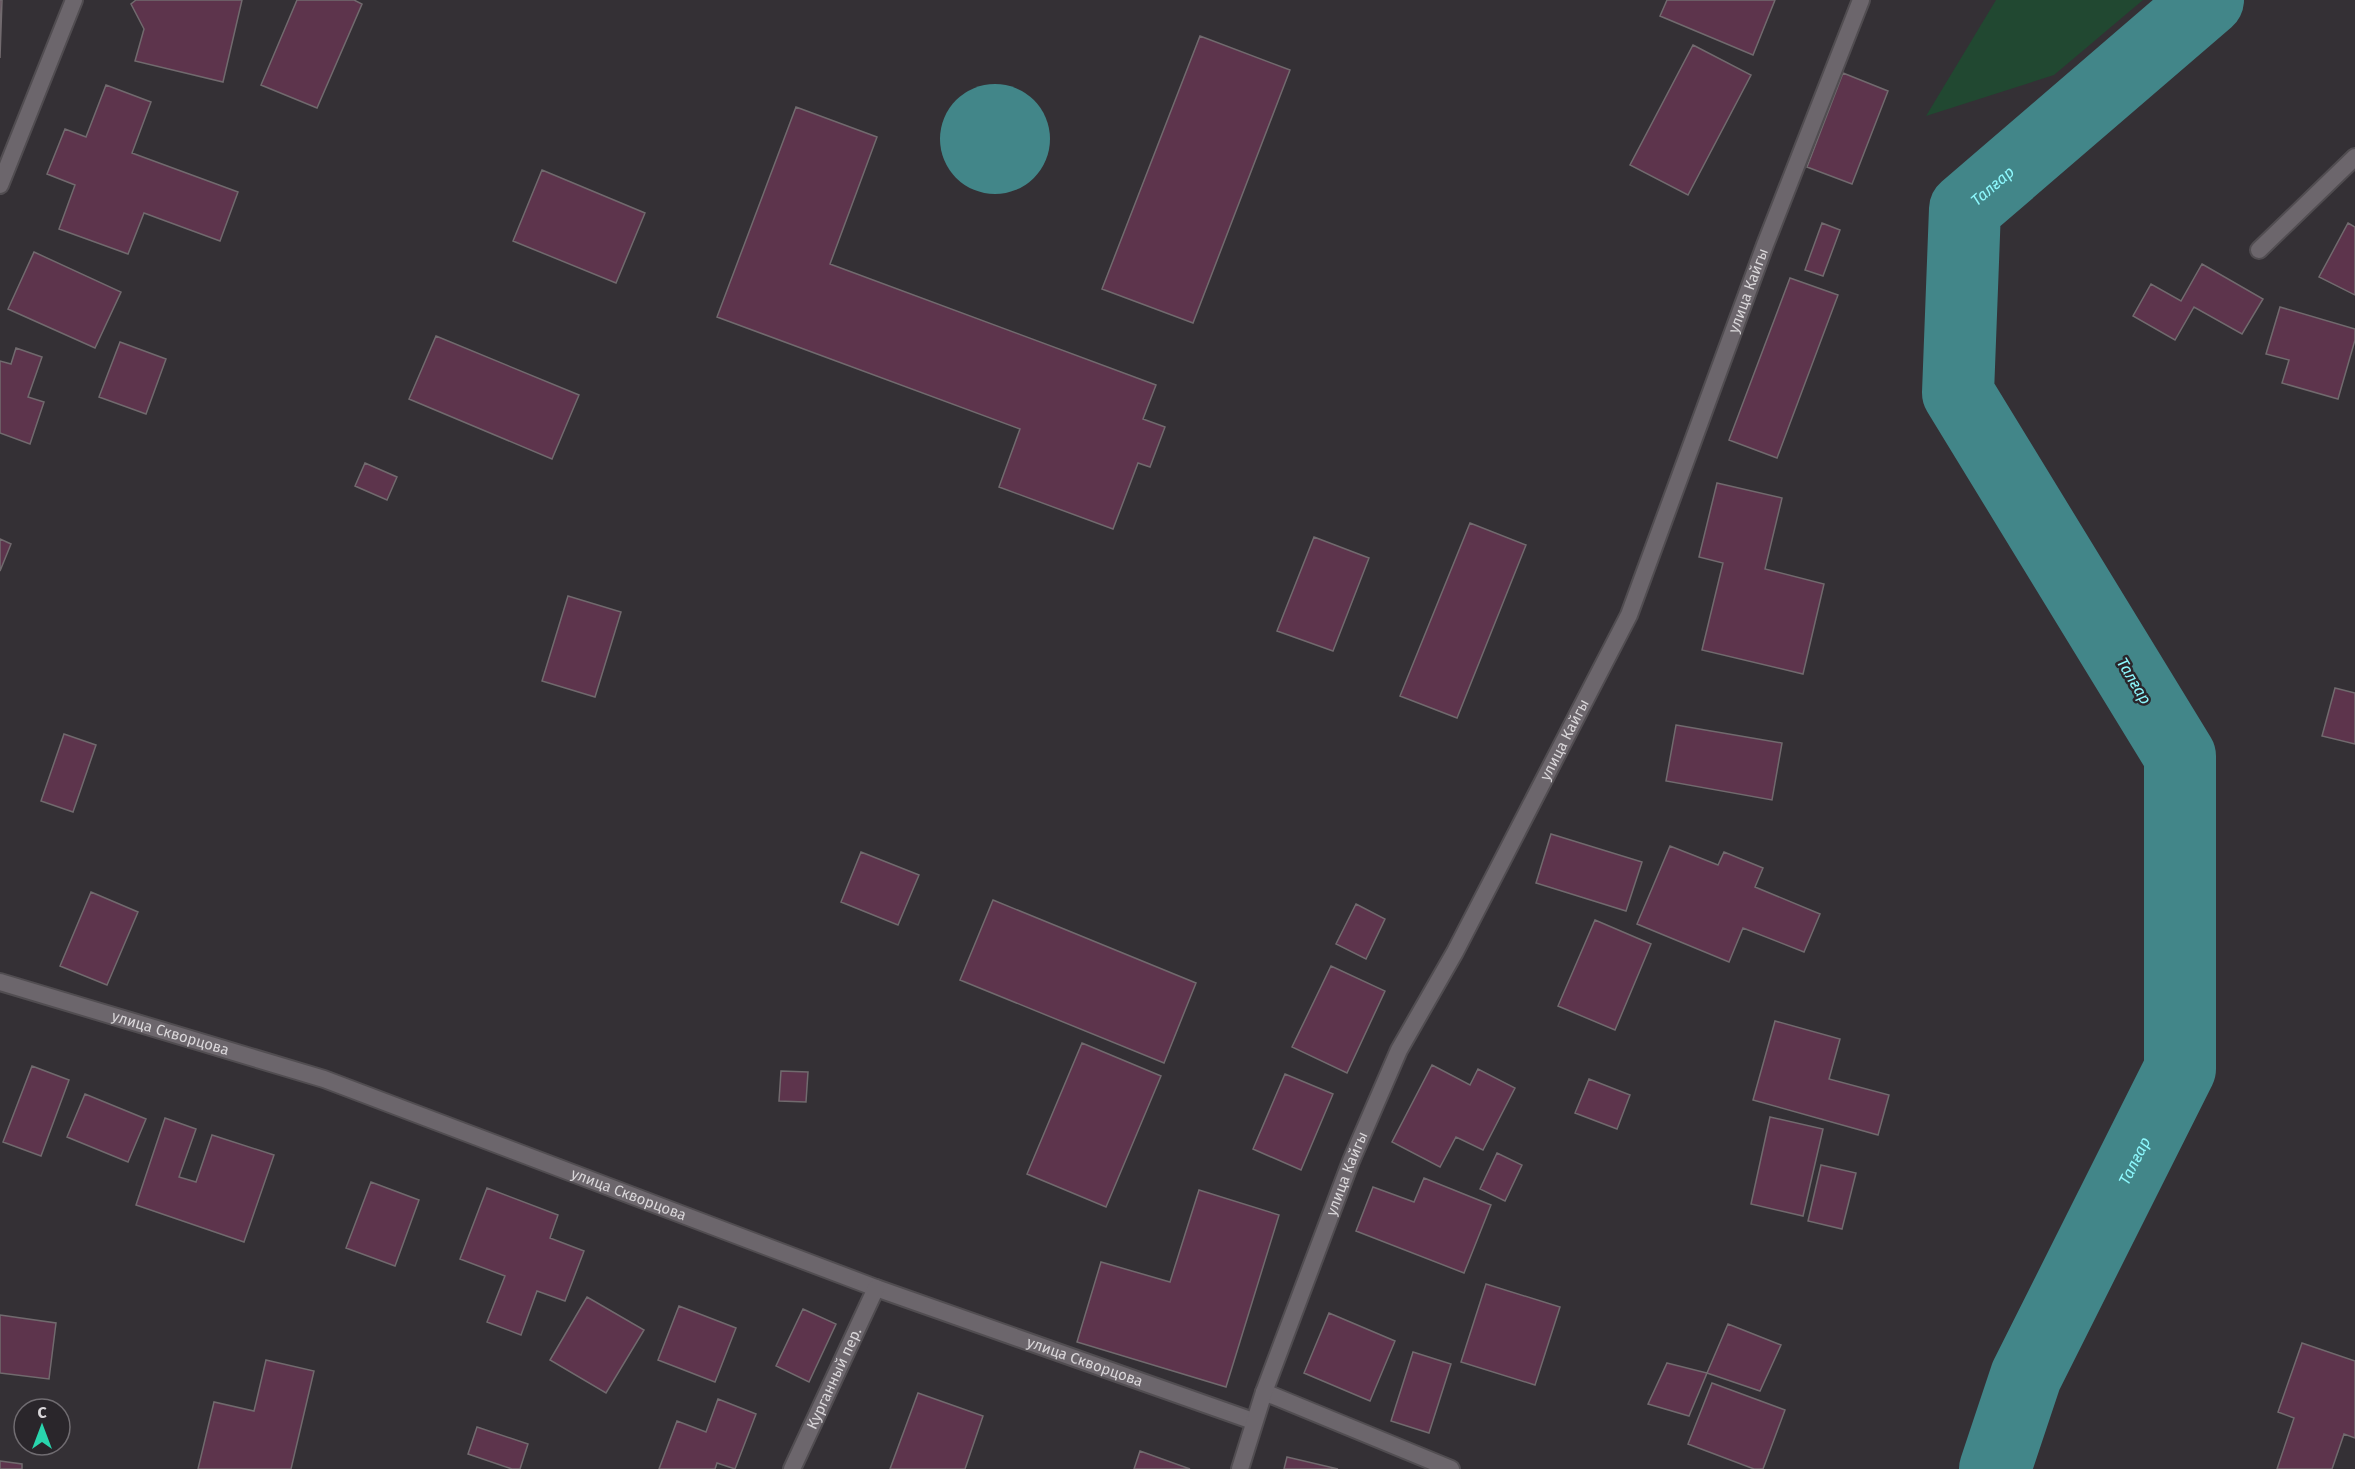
<svg xmlns="http://www.w3.org/2000/svg" width="2355" height="1469" font-family="'Fira Sans',sans-serif">
	<rect width="100%" height="100%" fill="#343035"/>
	<!-- green -->
	<path fill="#214831" d="M1996,0H2143L2054,75L1926,116Z"/>
	<!-- water -->
	<path fill="#428689" d="M940 139a55 55 0 1 1 110 0a55 55 0 1 1-110 0Z"/>
	<g fill="none" stroke-linecap="round" stroke-linejoin="round">
		<!-- river -->
		<path stroke="#428689" stroke-width="72" id="s1" d="M1995,1469L2026,1376L2180,1069V756L1958,393L1965,209L2208,0"/>
	</g>
	<!-- building -->
	<path fill="#5d344c" stroke="#716a6e" stroke-width="1.5" d="M0,0H2L0,58Z
		M136,0H242L223,82L135,61L144,29L131,4Z
		M297,0H354L362,4L317,108L261,85Z
		M1667,0H1775L1753,55L1660,16Z
		M1200,36L1290,70L1193,323L1102,289Z
		M1693,45L1751,75L1688,195L1630,165Z
		M1843,73L1888,91L1852,184L1807,167Z
		M106,85L151,102L132,153L238,192L220,241L144,213L128,254L59,229L75,185L47,174L65,129L86,137Z
		M796,107L877,137L830,264L1156,385L1143,419L1165,427L1150,467L1138,463L1113,529L999,487L1020,429L717,317Z
		M542,170L645,213L616,283L513,241Z
		M1822,223L1840,230L1823,276L1805,270Z
		M2348,223L2355,227V295L2319,277Z
		M34,252L121,292L95,348L8,309Z
		M2202,264L2263,299L2242,334L2194,307L2175,340L2133,316L2151,284L2181,301Z
		M1790,278L1838,295L1777,458L1729,440Z
		M2280,307L2355,329V340L2338,399L2282,383L2289,360L2266,354Z
		M436,336L579,395L552,459L409,399Z
		M120,342L166,359L146,414L99,397Z
		M16,348L42,357L28,397L44,402L30,444L0,433V361L11,364Z
		M365,463L397,477L387,500L355,486Z
		M1717,483L1782,498L1765,569L1824,584L1803,674L1702,650L1723,563L1699,557Z
		M1470,523L1526,545L1457,718L1400,696Z
		M1314,537L1369,558L1333,651L1277,631Z
		M0,539L11,544L0,571Z
		M568,596L621,612L595,697L542,681Z
		M2335,688L2355,693V744L2322,736Z
		M1676,725L1782,743L1772,800L1666,781Z
		M64,734L96,745L73,812L41,801Z
		M1551,834L1642,862L1626,911L1536,883Z
		M1670,846L1718,865L1724,852L1763,868L1755,887L1820,914L1804,952L1743,928L1729,962L1637,924Z
		M861,852L919,875L898,925L841,902Z
		M91,892L138,912L107,985L60,966Z
		M993,900L1196,983L1164,1063L960,980Z
		M1356,904L1385,919L1366,959L1336,944Z
		M1595,920L1651,944L1615,1030L1558,1006Z
		M1331,966L1385,991L1347,1073L1292,1047Z
		M1775,1021L1840,1039L1829,1079L1889,1095L1878,1135L1753,1100Z
		M1082,1043L1161,1076L1106,1207L1027,1174Z
		M1432,1065L1470,1085L1478,1069L1515,1088L1483,1150L1456,1137L1440,1167L1392,1142Z
		M32,1066L69,1080L41,1156L3,1142Z
		M781,1071L808,1072L806,1102L779,1101Z
		M1285,1074L1333,1094L1301,1170L1253,1149Z
		M1589,1079L1630,1095L1617,1129L1575,1113Z
		M85,1094L146,1119L128,1162L67,1137Z
		M1770,1117L1823,1129L1803,1216L1751,1204Z
		M165,1118L196,1129L179,1177L196,1182L212,1135L274,1155L244,1242L136,1205Z
		M1497,1153L1522,1165L1505,1201L1480,1189Z
		M1821,1165L1856,1173L1842,1229L1808,1221Z
		M1424,1178L1491,1205L1464,1273L1356,1231L1373,1187L1414,1202Z
		M371,1182L419,1200L395,1266L346,1248Z
		M487,1188L558,1215L550,1238L584,1251L565,1301L537,1291L521,1335L487,1322L505,1276L460,1259Z
		M1199,1190L1279,1215L1226,1387L1077,1342L1101,1262L1170,1282Z
		M1486,1284L1560,1307L1535,1385L1461,1362Z
		M587,1297L644,1330L606,1393L550,1360Z
		M679,1306L736,1328L715,1382L658,1360Z
		M803,1309L836,1324L809,1382L776,1366Z
		M1329,1313L1395,1341L1370,1401L1304,1373Z
		M0,1315L56,1323L49,1379L0,1373Z
		M1728,1324L1781,1345L1760,1391L1707,1373Z
		M2302,1343L2355,1361V1438L2344,1434L2332,1469H2277L2294,1418L2278,1412Z
		M1413,1352L1451,1364L1429,1433L1391,1421Z
		M266,1360L314,1371L291,1469H198L214,1402L254,1411Z
		M1667,1363L1707,1373L1689,1416L1648,1404Z
		M1712,1383L1785,1410L1763,1469H1754L1688,1444Z
		M918,1393L983,1416L965,1469H890Z
		M718,1399L756,1414L735,1469L717,1463L715,1469H659L677,1421L706,1432Z
		M477,1427L528,1444L520,1469H512L468,1454Z
		M1140,1451L1190,1469H1134Z
		M1287,1457L1338,1469H1284Z
		M0,1461L22,1464V1469H0Z"/>
	<g fill="none" stroke-linecap="round" stroke-linejoin="round">
		<!-- minor casing -->
		<g stroke="#514d51" stroke-width="20">
			<g id="minor">
				<path d="M0,185L74,0"/>
				<path d="M2259,250L2355,157"/>
				<path id="s2" d="M0,982L324,1079L876,1288L1253,1421"/>
				<path d="M1264,1392L1451,1469"/>
				<path id="s3" d="M792,1469L876,1288"/>
				<path id="s4" d="M1240,1469L1264,1392L1351,1161L1399,1050L1455,952L1629,615L1765,245L1861,0"/>
			</g>
		</g>
		<!-- minor -->
		<use href="#minor" stroke="#6c666c" stroke-width="16"/>
	</g>
	<g text-anchor="middle" dominant-baseline="central" stroke-width="5" stroke-linejoin="round" paint-order="stroke">
		<!-- street labels -->
		<g font-size="15" fill="#d9d6d9" stroke="#2a262b">
			<text stroke="none"><textPath href="#s4" startOffset="1286">улица Кайгы</textPath></text>
			<text stroke="none"><textPath href="#s4" startOffset="800">улица Кайгы</textPath></text>
			<text stroke="none"><textPath href="#s2" startOffset="178">улица Скворцова</textPath></text>
			<text stroke="none"><textPath href="#s4" startOffset="314">улица Кайгы</textPath></text>
			<text stroke="none"><textPath href="#s2" startOffset="664">улица Скворцова</textPath></text>
			<text stroke="none"><textPath href="#s2" startOffset="1150">улица Скворцова</textPath></text>
			<text stroke="none"><textPath href="#s3" startOffset="100">Курганный пер.</textPath></text>
		</g>
		<!-- water labels -->
		<g font-size="16" font-style="italic" fill="#8df8fd" stroke="#2a262b">
			<text stroke="none"><textPath href="#s1" startOffset="1400">Талғар</textPath></text>
			<text transform="translate(2134 681) rotate(59)">Талғар</text>
			<text stroke="none"><textPath href="#s1" startOffset="339">Талғар</textPath></text>
		</g>
	</g>
	<!-- north arrow -->
	<g transform="translate(42 1427)"><circle r="28" fill="#2a262b" stroke="#706c71" stroke-width="1.5"/>
	<path d="M0-4.5L10 22L0 15L-10 22Z" fill="#29d5ad"/>
	<text y="-9" font-size="16" font-weight="bold" text-anchor="middle" fill="#d9d6d9">С</text>
	</g>
</svg>
